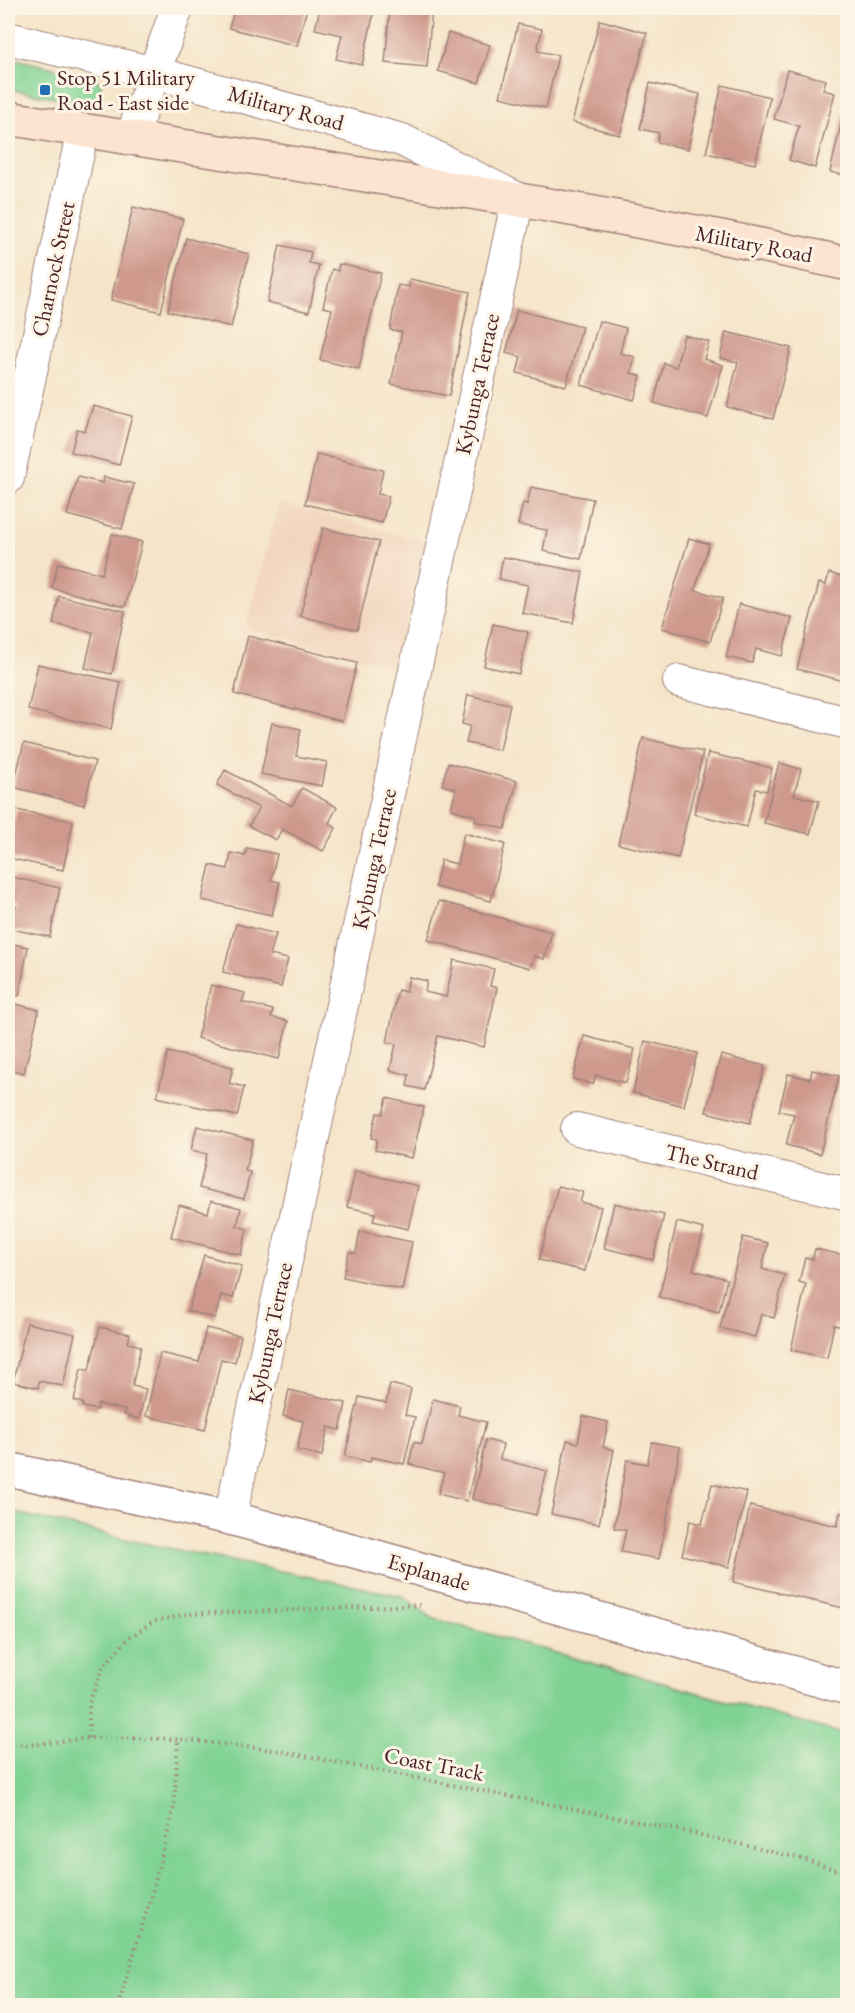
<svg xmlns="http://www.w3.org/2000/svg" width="855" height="2013" font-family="'EB Garamond',serif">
	<rect width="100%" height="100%" fill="#fcf5e5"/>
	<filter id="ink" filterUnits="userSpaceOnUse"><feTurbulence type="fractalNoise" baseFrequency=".0167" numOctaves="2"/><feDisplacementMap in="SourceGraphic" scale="12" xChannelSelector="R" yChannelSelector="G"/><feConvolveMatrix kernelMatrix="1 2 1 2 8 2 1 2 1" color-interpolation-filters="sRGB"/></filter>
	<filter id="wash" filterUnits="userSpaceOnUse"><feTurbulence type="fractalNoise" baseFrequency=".008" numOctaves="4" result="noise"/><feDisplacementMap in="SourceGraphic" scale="24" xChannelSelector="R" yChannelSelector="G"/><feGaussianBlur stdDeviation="1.35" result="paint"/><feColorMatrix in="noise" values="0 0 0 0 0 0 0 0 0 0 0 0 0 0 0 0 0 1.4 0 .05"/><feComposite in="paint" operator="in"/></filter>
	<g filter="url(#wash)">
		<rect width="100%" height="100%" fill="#f5e4c8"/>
		<!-- built -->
		<path fill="#f2d5bd" d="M279,503L428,542L395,667L246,628Z"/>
		<!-- green -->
		<path fill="#81d394" stroke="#667960" stroke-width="1.5" d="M8,57L95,78L101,84V97L93,104H87L8,89Z
			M8,1511L134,1541L403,1596L432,1618L847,1735V2005H8Z"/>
		<g id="blocks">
			<!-- building -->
			<path fill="#ce988c" d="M235,8H307L297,46L229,28Z
				M320,8H375L362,65L336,59L342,35L315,29Z
				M390,8H432L427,67L385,63Z
				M600,20L647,33L620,135L572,122Z
				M518,24L542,29L537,51L558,55L546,108L500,97Z
				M448,33L490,45L479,83L438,71Z
				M787,70L826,80L823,90L835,93L815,168L789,160L799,126L774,119Z
				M650,83L700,94L688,149L657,142L659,133L640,129Z
				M722,85L770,97L755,164L706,153Z
				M847,98H848V176L830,172Z
				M133,207L183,219L161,312L111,300Z
				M186,238L249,254L231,327L168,311Z
				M280,245L311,252L309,263L319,265L309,312L267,302Z
				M339,264L381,273L359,369L320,360L332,309L323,307L332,269L338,271Z
				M410,279L470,292L449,396L391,384L402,332L390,330L398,285L409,287Z
				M517,310L582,327L566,386L517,373L521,357L506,353Z
				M599,321L626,328L620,353L635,357L631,373L641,376L634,400L581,385Z
				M726,332L791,348L773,419L727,407L738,362L720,358Z
				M684,335L709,342L704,359L723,365L708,418L654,403L664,363L676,367Z
				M93,406L132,416L119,465L71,452L77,429L85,431Z
				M317,454L383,470L378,494L389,496L382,523L305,504Z
				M78,477L103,483L104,477L134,484L122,529L67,515Z
				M531,487L593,499L581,559L543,551L547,530L518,525L523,503L527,504Z
				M323,528L379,542L357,630L300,616Z
				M112,534L142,542L125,607L52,588L58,563L102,574Z
				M689,538L709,544L695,590L723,598L710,642L662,628Z
				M503,557L583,572L573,623L522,613L528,585L499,579Z
				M829,573L843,577V586L848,587V682L797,669L819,583L826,585Z
				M59,596L125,611L112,674L85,668L93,632L53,624Z
				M739,604L792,618L782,656L756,649L752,663L726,657Z
				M493,624L528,632L519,674L484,666Z
				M248,636L357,663L342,721L234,694Z
				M38,664L121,682L111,729L28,710Z
				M468,695L510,704L500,750L466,743L470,726L462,724Z
				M272,723L301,729L296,756L327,762L322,786L261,774Z
				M643,738L703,752L678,858L618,844Z
				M24,743L95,761L84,805L13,787Z
				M708,753L772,768L767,791L756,789L747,827L694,814Z
				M448,763L517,781L505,829L475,821L476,816L451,809L456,789L442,785Z
				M779,763L801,769L794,795L819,801L810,834L764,823Z
				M225,770L292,806L302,788L337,807L329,823L336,828L323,851L282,829L276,840L249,826L259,808L217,785Z
				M16,810L73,821L63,870L8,858Z
				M464,833L505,844L491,901L435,887L441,860L457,864Z
				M247,848L277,854L271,880L280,882L272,915L202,900L210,865L228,869L231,853L245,856Z
				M12,877L60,888L50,937L11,929L16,906L8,904Z
				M439,901L552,932L544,959L534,956L530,968L428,940Z
				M236,924L276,934L270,955L288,959L281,987L223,972Z
				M8,943L28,947L19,996L8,994Z
				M454,960L494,969L490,986L497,988L484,1047L438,1036L424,1090L407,1086L409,1075L390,1070L396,1044L387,1042L398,990L406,992L409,977L427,981L425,992L446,997Z
				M211,985L245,993L242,1002L273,1010L271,1017L288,1021L279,1059L197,1038Z
				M8,1002L39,1010L24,1073L8,1069Z
				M584,1036L635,1049L626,1083L596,1075L593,1084L573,1079Z
				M645,1041L697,1053L684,1106L633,1093Z
				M168,1052L233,1067L229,1083L244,1087L237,1116L157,1097Z
				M721,1055L765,1066L750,1123L706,1112Z
				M812,1070L839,1076L820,1154L786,1145L794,1114L779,1111L788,1074L810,1079Z
				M387,1098L424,1107L412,1158L375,1150L377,1139L371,1138L377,1113L383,1114Z
				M197,1126L253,1140L245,1171L250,1172L244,1199L199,1188L207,1154L191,1150Z
				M355,1171L418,1186L408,1229L373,1221L375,1213L347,1207Z
				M558,1186L583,1192L580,1202L601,1207L585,1271L539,1260Z
				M211,1201L241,1208L237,1226L247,1229L241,1255L171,1237L179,1205L208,1213Z
				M614,1203L664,1215L653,1260L604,1248Z
				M677,1222L704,1229L693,1270L727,1279L719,1312L659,1297Z
				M360,1231L412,1242L402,1290L343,1277L349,1252L356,1253Z
				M743,1237L768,1243L762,1269L785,1275L774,1318L761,1314L755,1337L720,1328Z
				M815,1249L848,1256V1328L834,1325L827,1358L791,1350L806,1284L799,1282L805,1258L813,1259Z
				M204,1255L242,1266L233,1298L221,1295L215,1318L188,1311Z
				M27,1323L75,1334L63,1386L39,1381L38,1388L13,1382Z
				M100,1327L130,1334L128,1343L141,1346L132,1386L146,1389L139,1419L124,1415L125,1410L98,1404L97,1410L83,1407V1403L74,1401L81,1369L89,1370Z
				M206,1328L241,1336L235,1362L221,1359L205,1430L146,1416L160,1353L199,1362Z
				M390,1384L411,1389L405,1415L415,1417L404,1464L371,1457L370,1462L345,1456L359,1397L386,1403Z
				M289,1390L346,1403L340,1430L328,1427L322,1456L297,1450L303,1421L283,1416Z
				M433,1399L460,1406L458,1415L486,1422L467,1501L438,1494L444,1473L409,1464L414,1442L422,1444Z
				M583,1416L608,1422L603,1447L614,1450L599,1524L551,1514L567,1440L578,1443Z
				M486,1440L503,1444L500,1459L547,1471L536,1515L472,1499Z
				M652,1442L680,1447L659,1559L621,1552L626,1530L614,1528L627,1460L647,1464Z
				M712,1484L747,1492L729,1567L682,1555L690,1521L702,1524Z
				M750,1506L837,1526L840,1513L848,1514V1609L733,1582Z"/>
		</g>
	</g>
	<g filter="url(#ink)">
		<use href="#blocks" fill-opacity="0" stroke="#a0827a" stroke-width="1.5"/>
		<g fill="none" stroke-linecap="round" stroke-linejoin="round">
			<!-- minor casing -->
			<g stroke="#a0827a" stroke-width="34">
				<path id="minor" d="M8,38L155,73L402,140L518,199L230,1518
					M131,139L177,8
					M8,478L83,130
					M679,681L848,723
					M577,1129L848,1194"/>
			</g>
			<!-- tertiary casing -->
			<g stroke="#a0827a" stroke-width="36">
				<path id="tertiary" d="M8,1469L230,1518L362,1553L848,1688"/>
			</g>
			<!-- secondary casing -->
			<g stroke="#a0827a" stroke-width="36">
				<path id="secondary" d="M8,118C288,165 570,201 848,264"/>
			</g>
			<!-- path -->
			<path stroke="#a0827a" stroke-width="4" stroke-dasharray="1.5 4.5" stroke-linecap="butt" d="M89,1738V1703L104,1665L130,1637L155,1621L188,1614L422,1605
				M8,1744L28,1745L89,1738L178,1739L280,1751L680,1830L807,1860L848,1874
				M118,2006L151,1897L174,1807L178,1739"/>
			<!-- minor -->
			<use href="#minor" stroke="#fff" stroke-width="32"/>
			<!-- tertiary -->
			<use href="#tertiary" stroke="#fff" stroke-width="33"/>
			<!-- secondary -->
			<use href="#secondary" stroke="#fde4d1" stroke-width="33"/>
		</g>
	</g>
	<!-- markers -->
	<rect fill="#1f6fb2" stroke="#fcf5e5" stroke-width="2" x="39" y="84" width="12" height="12" rx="3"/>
	<g text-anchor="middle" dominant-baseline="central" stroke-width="6" stroke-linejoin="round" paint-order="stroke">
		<!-- poi labels -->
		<g font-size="22" fill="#4a1f2b" stroke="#fcf5e5" text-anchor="start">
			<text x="57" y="77">Stop 51 Military<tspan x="57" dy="25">Road - East side</tspan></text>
		</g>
		<!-- street labels -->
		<g font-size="22" fill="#4a1f2b" stroke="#fcf5e5">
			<text transform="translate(286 108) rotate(15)">Military Road</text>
			<text transform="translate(754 244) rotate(11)">Military Road</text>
			<text transform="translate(53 269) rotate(-78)">Charnock Street</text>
			<text transform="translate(477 384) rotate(-78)">Kybunga Terrace</text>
			<text transform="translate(374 859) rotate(-78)">Kybunga Terrace</text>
			<text transform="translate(712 1162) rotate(13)">The Strand</text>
			<text transform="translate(270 1333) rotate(-78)">Kybunga Terrace</text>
			<text transform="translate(429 1572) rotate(16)">Esplanade</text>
			<text transform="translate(434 1764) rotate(11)">Coast Track</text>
		</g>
	</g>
	<!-- margin -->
	<rect width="855" height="2013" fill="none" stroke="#fcf5e5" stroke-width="30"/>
</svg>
